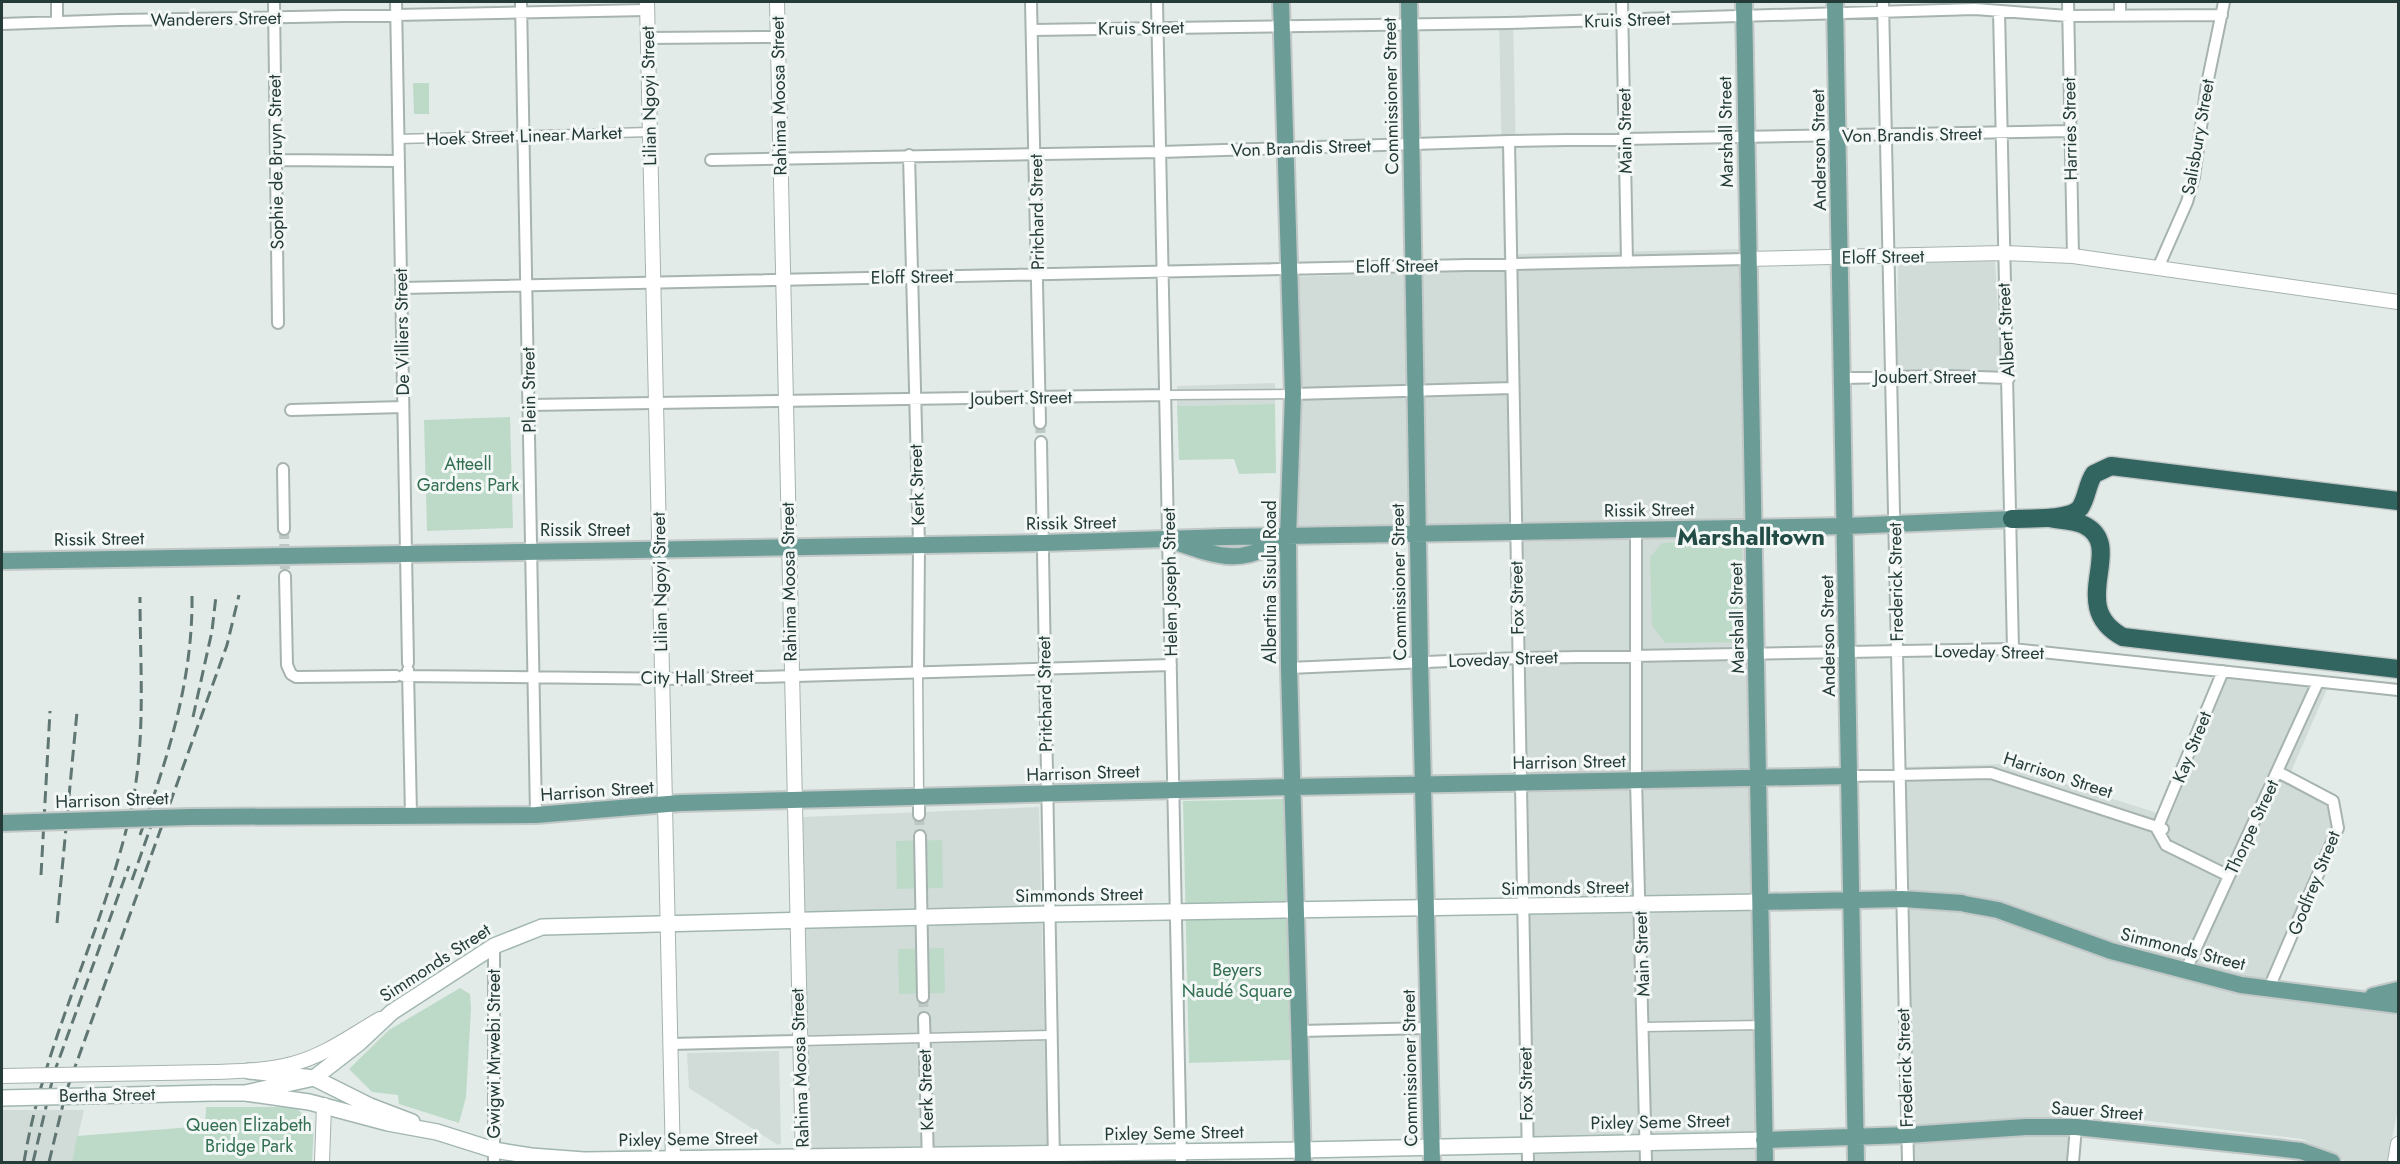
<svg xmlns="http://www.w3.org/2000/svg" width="2400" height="1164" font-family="Jost,sans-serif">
	<rect width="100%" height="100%" fill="#e3ebe8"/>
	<!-- built -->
	<path fill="#d1dbd8" d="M1513,17L1518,254L1741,249L1748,532L1293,544L1288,277L1504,270L1499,18Z
		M1995,259L2001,372L1946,376L1897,371L1898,262Z
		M1275,383V404L1177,406V386Z
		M1749,536L1758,1162H1533L1521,542Z
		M2226,678L2327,689L2290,774L2337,796L2341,828L2274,981L2398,993V1109L2387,1162H2347L2302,1139L2074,1112L2068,1162H1911L1904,767L2002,764L2170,817Z
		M1039,807L1047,1148L808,1151L803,817Z
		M779,1051L781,1143L778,1145L689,1088L687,1053Z
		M2,1110H84L72,1162H2Z"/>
	<!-- green -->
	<path fill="#bddac9" d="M413,83H429V114H414Z
		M1275,404L1276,473L1239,474L1234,459L1179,460L1177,406Z
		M510,417L513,528L427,531L424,420Z
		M1742,541L1743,642L1665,643L1652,626L1650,557L1662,543Z
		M1284,799L1290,1060L1189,1063L1183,801Z
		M942,840L943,888L897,889L896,841Z
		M944,948L945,993L899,994L898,949Z
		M460,988L470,994L471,1008L466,1097L459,1123L399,1104L398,1095L372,1092L349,1069L389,1030Z
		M206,1107H295L314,1124L312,1162H72L77,1136L205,1126Z"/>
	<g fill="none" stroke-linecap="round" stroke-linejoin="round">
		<!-- minor-tunnel -->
		<path stroke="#bdc8c5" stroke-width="10" stroke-dasharray="10 5" stroke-linecap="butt" d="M1040,423L1041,442
			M284,529L285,576
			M919,815L920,836
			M923,997L924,1018"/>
		<!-- pedestrian casing -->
		<g stroke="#a6b3b0" stroke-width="11">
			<path id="pedestrian" d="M398,139L650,132
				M1167,395L1293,394
				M918,672L919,797
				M1644,1027L1762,1025
				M799,1041L1052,1035"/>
		</g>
		<!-- minor casing -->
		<g stroke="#a6b3b0" stroke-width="14">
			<path id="minor" d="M57,2V22
				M274,2L278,323
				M396,2L408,663
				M521,2L536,815
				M1031,2L1040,423
				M1157,2L1181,1162
				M1622,2L1627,262
				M1883,2L1908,1162
				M2068,2L2073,256
				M2120,2V16
				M1999,11L2013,649
				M247,18L647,10
				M2,24L119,20
				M1032,30L1507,23L1975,9L2068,16L2222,15
				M648,38L777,37
				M1509,141L1528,1162
				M909,155L919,545L918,672
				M275,160L399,161
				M711,160L1160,152L1509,141L2070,131
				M2158,268L2187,202L2194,177L2207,84L2224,2
				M401,288L1747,259
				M1842,378L1946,376L2009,378
				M1293,394L1513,388
				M529,405L1167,395
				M291,410L403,407
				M1041,442L1054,1162
				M283,469L284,529
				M1636,530V780L1646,1162
				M285,576L287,665L291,674L296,677L396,676
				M1289,668L1518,658L2013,649L2398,690
				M408,670L411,815
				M403,676L690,679L1171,665
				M1849,776L1991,773L2163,829
				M919,797V815
				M2157,829L2223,671
				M2157,829L2166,845L2229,876
				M920,836L923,997
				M494,946V1162
				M2185,972L2318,682
				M2269,988L2338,828L2333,801L2278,772
				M924,1018L928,1162
				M1300,1031L1429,1028
				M670,1044L799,1041
				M2073,1162L2076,1127"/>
		</g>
		<!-- tertiary casing -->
		<g stroke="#a6b3b0" stroke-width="16">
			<path id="tertiary" d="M647,2L673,1162
				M777,2L803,1162
				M1747,259L2003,253L2073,256L2398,302
				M213,1072C239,1071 267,1071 292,1064C324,1056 352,1035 380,1019
				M322,1162L324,1105
				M2395,1162L2398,1144"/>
		</g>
		<!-- secondary casing -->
		<g stroke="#a2b6b1" stroke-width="18">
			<path id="secondary" d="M249,1071L314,1078L370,1106L412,1122
				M213,1093H245L309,1102L388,1123L437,1132L494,1150L531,1156L584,1160L1302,1150L1764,1140
				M245,1093L314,1078L359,1043L392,1012L494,946L542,927L1049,914L1761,902"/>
		</g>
		<!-- primary casing -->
		<g stroke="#c2c8c7" stroke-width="20">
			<path id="primary" d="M1281,2L1293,394L1288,537L1289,668L1303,1162
				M1409,2L1420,661L1432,1162
				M1744,2L1765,1162
				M1835,2L1856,1162
				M1176,542C1222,558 1240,565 1285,539
				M230,557L1043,543L1225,537L1847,526L2012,519
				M189,817L536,815L680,803L1293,787L1849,776
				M1761,902L1902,899L1962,903
				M1965,904L1998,910L2111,951L2241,985L2398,1005
				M2373,996L2398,990
				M1764,1140L1907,1135L2026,1127H2076L2276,1148L2301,1151L2332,1162"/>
		</g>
		<!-- motorway casing -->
		<g stroke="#c2c8c7" stroke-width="21">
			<path id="motorway" d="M2048,518C2059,520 2074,520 2084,525C2128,547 2065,606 2123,637L2398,669
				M2012,519C2028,518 2069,521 2080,508C2087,498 2087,484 2094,474L2111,466L2398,501"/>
		</g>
		<!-- pedestrian -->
		<use href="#pedestrian" stroke="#fff" stroke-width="8"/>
		<!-- minor -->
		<use href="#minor" stroke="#fff" stroke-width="10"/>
		<!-- tertiary -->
		<use href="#tertiary" stroke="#fff" stroke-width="14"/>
		<!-- secondary -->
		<use href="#secondary" stroke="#fff" stroke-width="15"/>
		<!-- primary -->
		<use href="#primary" stroke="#6b9d96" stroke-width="16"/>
		<!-- motorway -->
		<use href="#motorway" stroke="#326460" stroke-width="18"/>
		<!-- rail -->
		<path stroke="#5f7673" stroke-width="3" stroke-dasharray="12 6" stroke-linecap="butt" d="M193,717L212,631L216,596
			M140,835C168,757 193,680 192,596
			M41,875L50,711
			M132,880L151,826
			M57,923L77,712
			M24,1162C44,1039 106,927 132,805C146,736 140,667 140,597
			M33,1162L54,1073L129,866
			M49,1162L66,1092L227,645L239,595"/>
		<!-- minor-bridge casing -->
		<g stroke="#a6b3b0" stroke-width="14" stroke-linecap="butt">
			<path id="minor-bridge" d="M119,20L247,18"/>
		</g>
		<!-- tertiary-bridge casing -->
		<g stroke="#a6b3b0" stroke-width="16" stroke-linecap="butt">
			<path id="tertiary-bridge" d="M2,1076L213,1072"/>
		</g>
		<!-- secondary-bridge casing -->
		<g stroke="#a2b6b1" stroke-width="18" stroke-linecap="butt">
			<path id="secondary-bridge" d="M2,1098L213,1093"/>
		</g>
		<!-- primary-bridge casing -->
		<g stroke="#c2c8c7" stroke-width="20" stroke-linecap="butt">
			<path id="primary-bridge" d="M2,561L230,557
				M2,823L189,817"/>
		</g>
		<!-- minor-bridge -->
		<use href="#minor-bridge" stroke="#fff" stroke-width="10"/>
		<!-- tertiary-bridge -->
		<use href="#tertiary-bridge" stroke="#fff" stroke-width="14"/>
		<!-- secondary-bridge -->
		<use href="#secondary-bridge" stroke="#fff" stroke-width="15"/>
		<!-- primary-bridge -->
		<use href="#primary-bridge" stroke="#6b9d96" stroke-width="16"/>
	</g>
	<g text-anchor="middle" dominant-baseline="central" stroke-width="6" stroke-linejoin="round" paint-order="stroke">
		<!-- street labels -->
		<g font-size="18" fill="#243b38" stroke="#f3f8f6">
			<text transform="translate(216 19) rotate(-1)">Wanderers Street</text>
			<text transform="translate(1627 20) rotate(-2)">Kruis Street</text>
			<text transform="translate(1141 28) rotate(-1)">Kruis Street</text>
			<text transform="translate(649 96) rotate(-91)">Lilian Ngoyi Street</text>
			<text transform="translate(779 96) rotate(-91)">Rahima Moosa Street</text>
			<text transform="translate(1391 96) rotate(-91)">Commissioner Street</text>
			<text transform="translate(2070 129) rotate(-91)">Harries Street</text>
			<text transform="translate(1625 131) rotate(-91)">Main Street</text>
			<text transform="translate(1726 132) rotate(-91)">Marshall Street</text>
			<text transform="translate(1912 135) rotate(-1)">Von Brandis Street</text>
			<text transform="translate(524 136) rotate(-2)">Hoek Street Linear Market</text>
			<text transform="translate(2198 137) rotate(-80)">Salisbury Street</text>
			<text transform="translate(1301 148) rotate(-2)">Von Brandis Street</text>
			<text transform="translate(1819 150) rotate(-91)">Anderson Street</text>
			<text transform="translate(276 162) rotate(-91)">Sophie de Bruyn Street</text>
			<text transform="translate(1037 212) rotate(-91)">Pritchard Street</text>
			<text transform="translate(1883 257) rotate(-1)">Eloff Street</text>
			<text transform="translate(1397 266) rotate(-1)">Eloff Street</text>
			<text transform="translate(912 277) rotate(-1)">Eloff Street</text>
			<text transform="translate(2006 330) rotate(-93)">Albert Street</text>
			<text transform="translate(402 332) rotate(-91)">De Villiers Street</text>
			<text x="1925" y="377">Joubert Street</text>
			<text transform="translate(529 390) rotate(-91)">Plein Street</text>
			<text transform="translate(1021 398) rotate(-1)">Joubert Street</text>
			<text transform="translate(917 485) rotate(-92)">Kerk Street</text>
			<text transform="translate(1649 510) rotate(-1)">Rissik Street</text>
			<text transform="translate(1071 523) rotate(-1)">Rissik Street</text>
			<text x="585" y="530">Rissik Street</text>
			<text transform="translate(99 539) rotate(-1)">Rissik Street</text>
			<text transform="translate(660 582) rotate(-91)">Lilian Ngoyi Street</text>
			<text transform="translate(789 582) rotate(-91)">Rahima Moosa Street</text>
			<text transform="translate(1170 582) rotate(-91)">Helen Joseph Street</text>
			<text transform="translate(1270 582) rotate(-90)">Albertina Sisulu Road</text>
			<text transform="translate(1399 582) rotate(-91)">Commissioner Street</text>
			<text transform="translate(1896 582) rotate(-91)">Frederick Street</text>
			<text transform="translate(1517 598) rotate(-91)">Fox Street</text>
			<text transform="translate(1737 618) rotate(-91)">Marshall Street</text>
			<text transform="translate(1828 636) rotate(-91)">Anderson Street</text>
			<text transform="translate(1989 652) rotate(1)">Loveday Street</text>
			<text transform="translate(1503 659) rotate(-2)">Loveday Street</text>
			<text transform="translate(697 677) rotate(-1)">City Hall Street</text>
			<text transform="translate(1045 694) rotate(-91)">Pritchard Street</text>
			<text transform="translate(2192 747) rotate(-68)">Kay Street</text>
			<text transform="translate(1569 762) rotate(-1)">Harrison Street</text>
			<text transform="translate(1083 773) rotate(-2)">Harrison Street</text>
			<text transform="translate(2058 775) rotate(18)">Harrison Street</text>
			<text transform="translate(597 791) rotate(-4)">Harrison Street</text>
			<text transform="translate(112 800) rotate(-2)">Harrison Street</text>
			<text transform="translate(2252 827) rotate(-65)">Thorpe Street</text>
			<text transform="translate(2314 883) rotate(-68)">Godfrey Street</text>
			<text transform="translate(1565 888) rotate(-1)">Simmonds Street</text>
			<text transform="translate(1079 895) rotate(-1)">Simmonds Street</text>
			<text transform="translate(2183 949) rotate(14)">Simmonds Street</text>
			<text transform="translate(1642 954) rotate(-92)">Main Street</text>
			<text transform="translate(435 963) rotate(-33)">Simmonds Street</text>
			<text transform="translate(494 1054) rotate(-90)">Gwigwi Mrwebi Street</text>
			<text transform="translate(800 1068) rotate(-92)">Rahima Moosa Street</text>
			<text transform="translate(1410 1068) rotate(-91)">Commissioner Street</text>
			<text transform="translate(1905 1068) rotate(-92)">Frederick Street</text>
			<text transform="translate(1526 1084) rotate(-91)">Fox Street</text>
			<text transform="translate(926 1090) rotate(-92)">Kerk Street</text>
			<text transform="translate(107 1095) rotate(-1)">Bertha Street</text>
			<text transform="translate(2097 1111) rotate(4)">Sauer Street</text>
			<text transform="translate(1660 1122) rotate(-1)">Pixley Seme Street</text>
			<text transform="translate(1174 1133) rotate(-1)">Pixley Seme Street</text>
			<text transform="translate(688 1139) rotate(-1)">Pixley Seme Street</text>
		</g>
		<!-- park labels -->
		<g font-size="18" fill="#326e51" stroke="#f3f8f6">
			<text x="468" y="464">Atteell<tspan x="468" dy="21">Gardens Park</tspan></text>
			<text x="1237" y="970">Beyers<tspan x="1237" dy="21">Naudé Square</tspan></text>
			<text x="249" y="1125">Queen Elizabeth<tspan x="249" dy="21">Bridge Park</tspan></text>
		</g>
		<!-- district labels -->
		<g font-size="24" font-weight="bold" fill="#224b46" stroke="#f3f8f6">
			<text x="1751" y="536">Marshalltown</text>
		</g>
	</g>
	<!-- border -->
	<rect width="2400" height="1164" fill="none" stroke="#243b38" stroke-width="6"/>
</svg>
